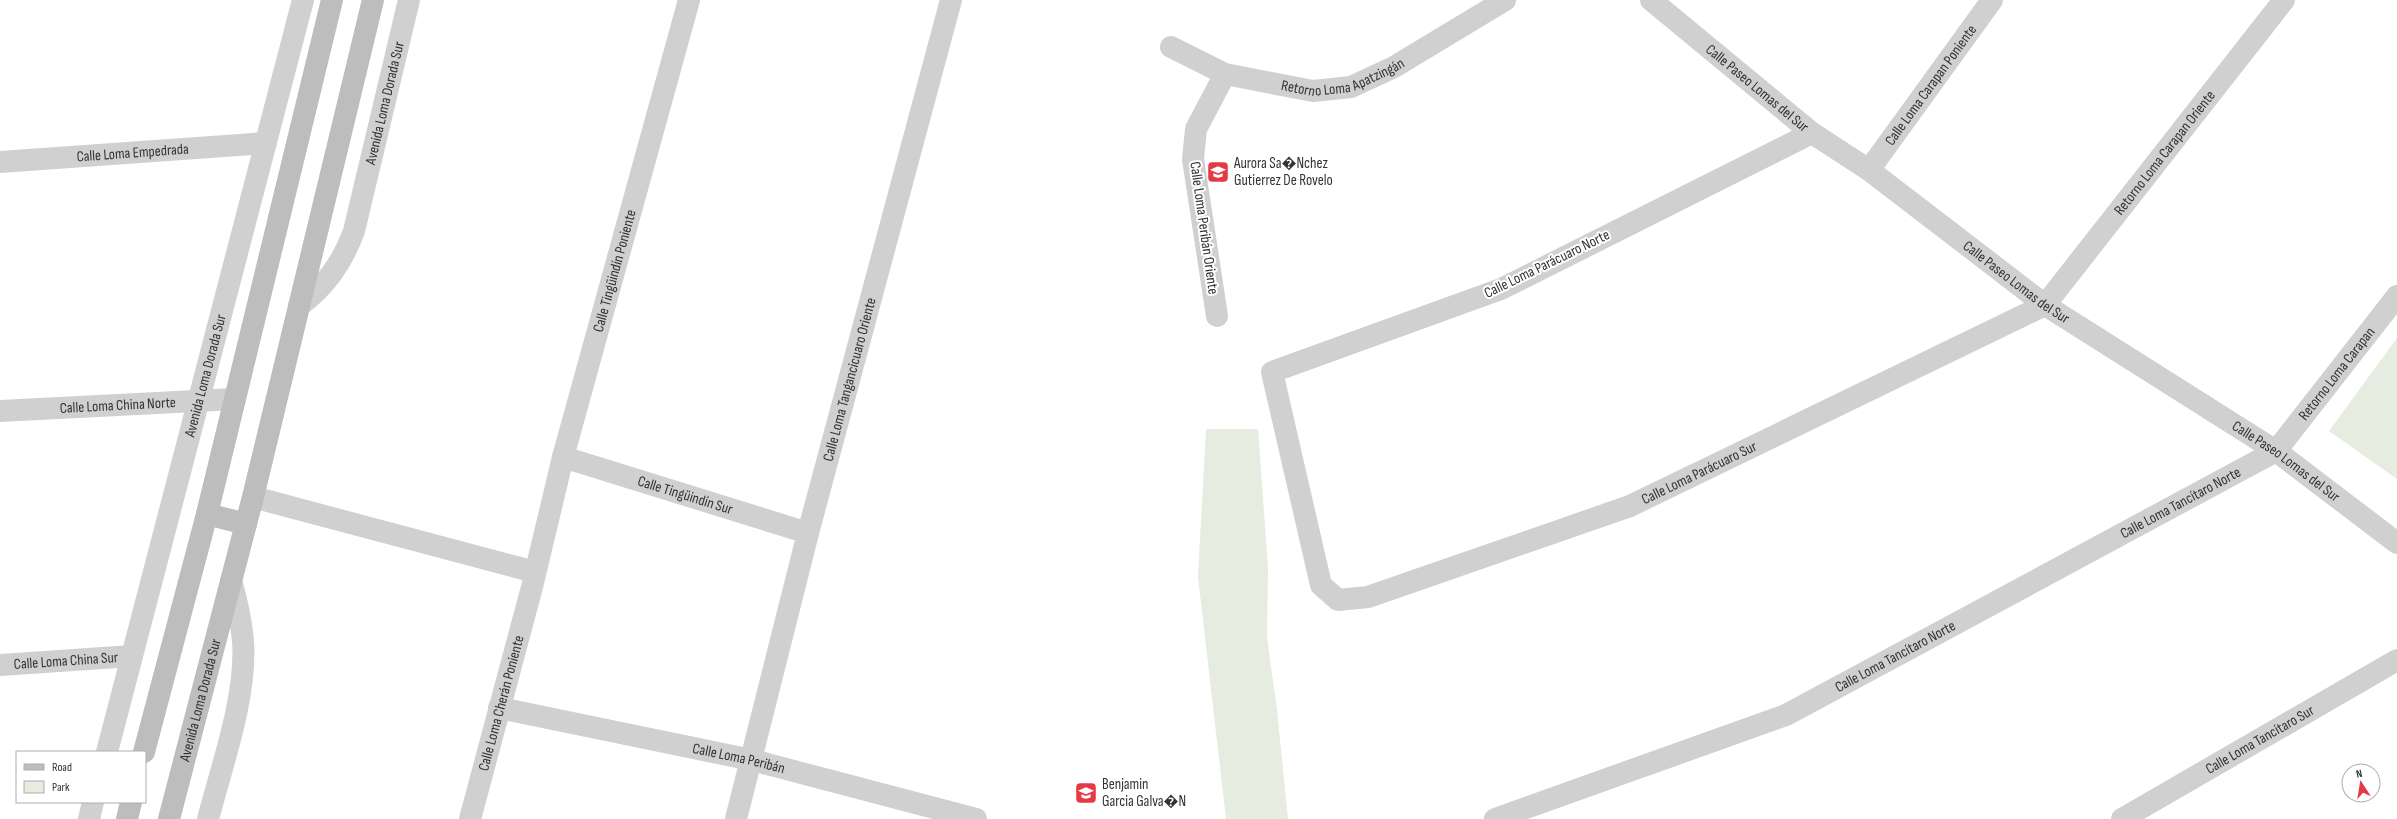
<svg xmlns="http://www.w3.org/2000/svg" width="2397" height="819" font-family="'Sofia Sans Condensed',sans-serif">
	<rect width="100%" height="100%" fill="#fff"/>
	<!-- green -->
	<path fill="#e6ecdf" d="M2397,338V479L2329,431Z
		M1206,429H1258L1268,568L1267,637L1277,710L1288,819H1226L1198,577Z"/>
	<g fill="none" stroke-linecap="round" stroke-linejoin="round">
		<!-- street -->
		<g stroke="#d0d0d0" stroke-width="22">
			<path id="s1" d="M1651,0L1812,133L1869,170L2045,305L2276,451L2397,543"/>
			<path id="s2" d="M1171,47L1225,74L1313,91L1351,87L1394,67L1505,0"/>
			<path id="s3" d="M1812,133L1501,289L1272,372L1321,585L1338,600L1368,597L1630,506L2045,305L2284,0"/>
			<path id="s4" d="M0,162L266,143"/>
			<path id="s5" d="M1869,170L1992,0"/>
			<path id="s6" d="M299,306C326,286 342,263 354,231L409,0"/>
			<path d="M1217,316L1193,159L1196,129L1225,74"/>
			<path id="s7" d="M0,411L235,399"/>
			<path id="s8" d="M563,457L808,533"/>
			<path d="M253,497L535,572"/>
			<path id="s9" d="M0,665L132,656"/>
			<path id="s10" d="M499,708L752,760L976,819"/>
			<path id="s11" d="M107,752L303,0"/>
			<path d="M89,819L93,802"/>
			<path d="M208,819C222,765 247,696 243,641C241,620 237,601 231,581"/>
			<path id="s12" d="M470,819L532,587L563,457L689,0"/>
			<path id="s13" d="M736,819L808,533L951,0"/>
			<path id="s14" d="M1495,819L1786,715L2276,451L2397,296"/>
			<path id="s15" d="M2122,819L2397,660"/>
		</g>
		<!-- secondary -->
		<g stroke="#bdbdbd" stroke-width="22">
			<path d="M207,514L246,524"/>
			<path d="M144,752L207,514L332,0"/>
			<path d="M127,819L131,802"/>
			<path id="s16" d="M169,819L253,497L373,0"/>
		</g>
	</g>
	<!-- icons -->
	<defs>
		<g id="school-square" transform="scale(1.15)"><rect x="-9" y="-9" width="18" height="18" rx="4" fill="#e63946" stroke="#fff"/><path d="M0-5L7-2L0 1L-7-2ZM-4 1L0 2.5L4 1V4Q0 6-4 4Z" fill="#fff"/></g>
	</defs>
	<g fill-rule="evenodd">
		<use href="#school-square" x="1218" y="172"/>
		<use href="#school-square" x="1086" y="793"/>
	</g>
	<g text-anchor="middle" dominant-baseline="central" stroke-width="4" stroke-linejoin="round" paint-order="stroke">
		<!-- street labels -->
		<g font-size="15" fill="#333" stroke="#fff">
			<text stroke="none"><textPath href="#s2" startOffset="182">Retorno Loma Apatzingán</textPath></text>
			<text stroke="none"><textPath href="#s5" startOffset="105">Calle Loma Carapan Poniente</textPath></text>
			<text stroke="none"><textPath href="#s1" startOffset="138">Calle Paseo Lomas del Sur</textPath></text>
			<text stroke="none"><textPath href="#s6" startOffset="226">Avenida Loma Dorada Sur</textPath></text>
			<text stroke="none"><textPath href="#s3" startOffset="1795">Retorno Loma Carapan Oriente</textPath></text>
			<text stroke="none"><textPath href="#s4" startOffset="133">Calle Loma Empedrada</textPath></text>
			<text transform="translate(1204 228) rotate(82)">Calle Loma Peribán Oriente</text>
			<text transform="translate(1547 264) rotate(-26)">Calle Loma Parácuaro Norte</text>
			<text stroke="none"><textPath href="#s12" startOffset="567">Calle Tingüindín Poniente</textPath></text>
			<text stroke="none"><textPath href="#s1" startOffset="462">Calle Paseo Lomas del Sur</textPath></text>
			<text stroke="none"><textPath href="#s14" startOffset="964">Retorno Loma Carapan</textPath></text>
			<text stroke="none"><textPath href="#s11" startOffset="389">Avenida Loma Dorada Sur</textPath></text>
			<text stroke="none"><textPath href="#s13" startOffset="454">Calle Loma Tangancicuaro Oriente</textPath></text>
			<text stroke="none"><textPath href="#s7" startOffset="118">Calle Loma China Norte</textPath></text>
			<text stroke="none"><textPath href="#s1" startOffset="786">Calle Paseo Lomas del Sur</textPath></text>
			<text stroke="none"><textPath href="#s3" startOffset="1217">Calle Loma Parácuaro Sur</textPath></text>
			<text stroke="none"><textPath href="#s8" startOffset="128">Calle Tingüindín Sur</textPath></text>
			<text stroke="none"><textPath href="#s14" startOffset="757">Calle Loma Tancítaro Norte</textPath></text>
			<text stroke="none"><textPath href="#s14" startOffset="433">Calle Loma Tancítaro Norte</textPath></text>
			<text stroke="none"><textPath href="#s9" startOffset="66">Calle Loma China Sur</textPath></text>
			<text stroke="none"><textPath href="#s16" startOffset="123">Avenida Loma Dorada Sur</textPath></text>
			<text stroke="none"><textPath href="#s12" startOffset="120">Calle Loma Cherán Poniente</textPath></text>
			<text stroke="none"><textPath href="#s15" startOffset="159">Calle Loma Tancítaro Sur</textPath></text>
			<text stroke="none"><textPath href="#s10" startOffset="245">Calle Loma Peribán</textPath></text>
		</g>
		<!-- poi labels -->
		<g font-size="15" fill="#333" stroke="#fff" text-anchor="start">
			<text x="1234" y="163">Aurora Sa�Nchez<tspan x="1234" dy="17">Gutierrez De Rovelo</tspan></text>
			<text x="1102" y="784">Benjamin<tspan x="1102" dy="17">Garcia Galva�N</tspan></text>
		</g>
	</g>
	<!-- legend -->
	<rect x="16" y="751" width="130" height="52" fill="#ffffff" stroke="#adadad"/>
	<rect x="24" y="764" width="20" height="6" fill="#bdbdbd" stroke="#adadad"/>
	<text x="52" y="771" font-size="12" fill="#333333">Road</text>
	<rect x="24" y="781" width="20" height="12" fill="#e6ecdf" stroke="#adadad"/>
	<text x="52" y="791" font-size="12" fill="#333333">Park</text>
	<!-- north arrow -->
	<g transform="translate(2361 783) rotate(348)"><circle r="19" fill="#ffffff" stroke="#adadad"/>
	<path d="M0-3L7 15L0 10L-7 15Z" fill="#e63946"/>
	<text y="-6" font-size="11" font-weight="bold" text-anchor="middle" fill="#333333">N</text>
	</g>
</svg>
